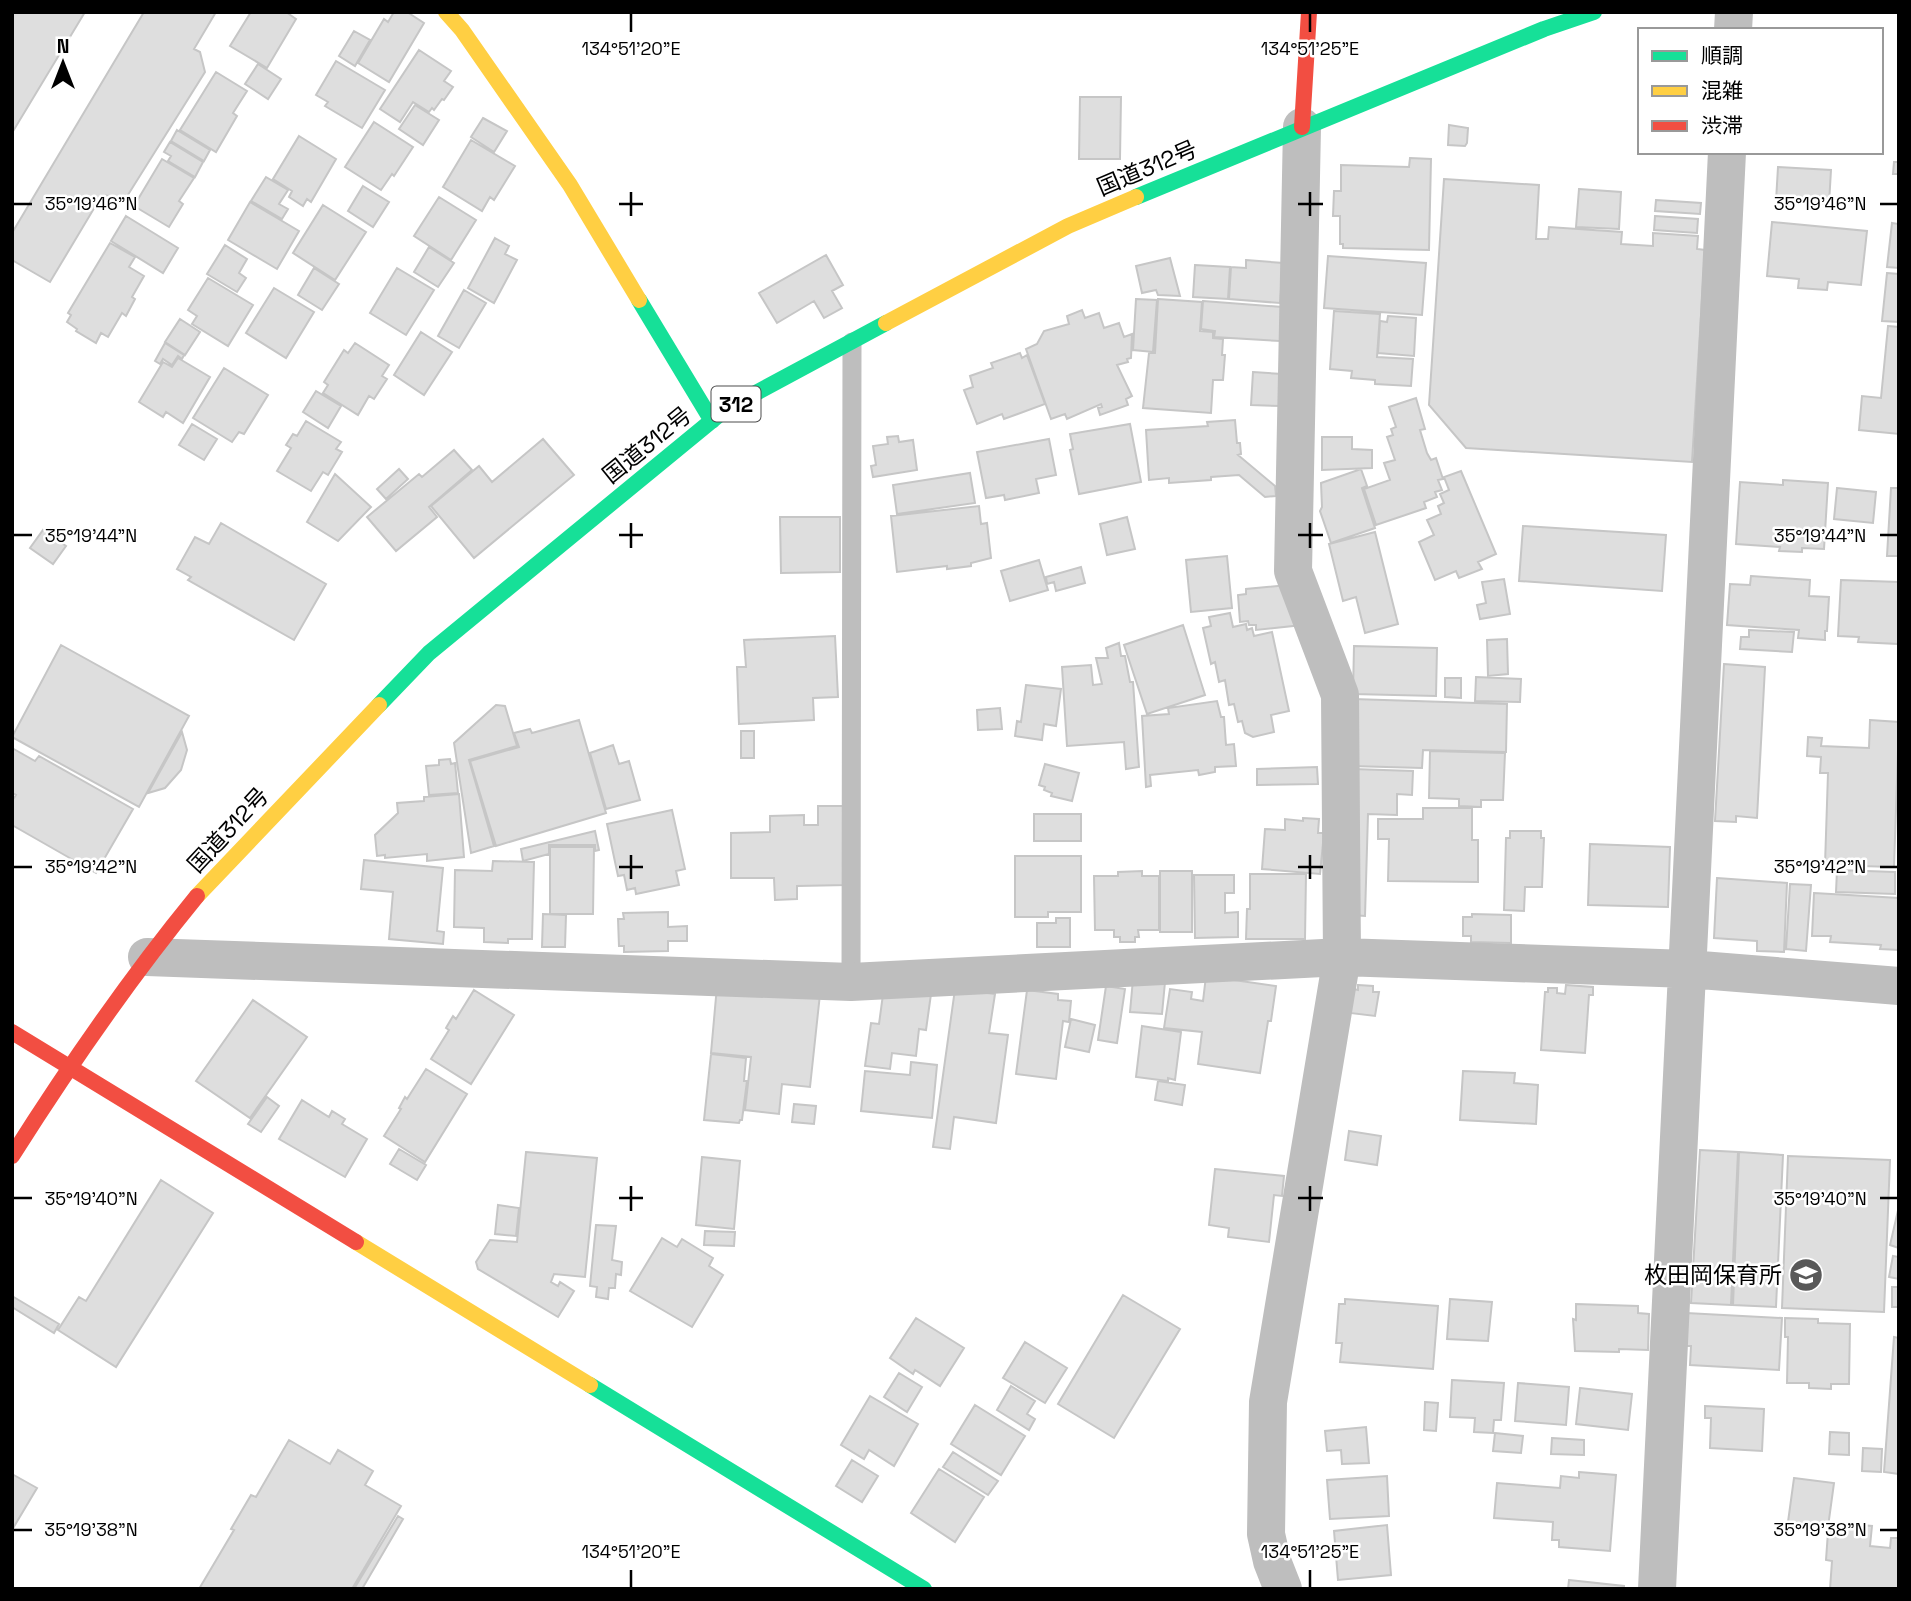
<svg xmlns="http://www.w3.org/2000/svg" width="1911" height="1601" font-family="'Space Grotesk','Noto Sans JP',sans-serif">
	<rect width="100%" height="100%" fill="#fff"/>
	<!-- building -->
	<path fill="#dedede" stroke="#c6c6c6" stroke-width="2" d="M12,12H85L12,133Z
		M144,12H216L194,49L200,52L205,72L126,198L102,195L50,282L12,260V233Z
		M251,12H286L296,19L267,68L230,46Z
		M394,12H407L424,23L389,82L358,63L384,19L388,22Z
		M354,31L370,40L355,66L339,56Z
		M419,50L451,71L444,81L453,87L444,100L442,99L434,110L432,108L429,112L413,102L400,122L380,109Z
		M336,61L385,90L362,128L325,106L328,102L316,95Z
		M258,64L281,79L268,99L245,84Z
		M216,72L247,91L233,113L237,116L216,152L180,130Z
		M1080,97H1121L1120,159H1079Z
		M415,105L439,120L423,145L399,129Z
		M483,118L507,131L494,152L471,137Z
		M374,122L413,147L394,176L392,174L381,190L345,167Z
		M1449,125L1468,128L1467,143L1465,146L1448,145Z
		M177,130L210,150L204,161L171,141Z
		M299,136L336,159L311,202L307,199L303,206L289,197L292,191L273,179Z
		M471,140L515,166L494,200L490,197L482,211L443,187Z
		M170,142L203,162L195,177L168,161L171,156L164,152Z
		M1410,158L1431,159L1429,250L1343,248V244H1340V216H1333L1334,191H1341V165L1409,167Z
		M162,159L194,178L179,201L183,204L169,227L134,206Z
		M1894,162H1899V174H1893Z
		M1778,167L1831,170L1829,204L1776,201Z
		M266,177L288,190L279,204L288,209L282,219L251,201Z
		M1444,179L1539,185L1536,239H1548L1549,227L1622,232L1621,244L1653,246V233L1698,236L1697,249L1705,250L1692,462L1466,448L1429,405Z
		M363,186L389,202L373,227L348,211Z
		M1579,189L1621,192L1619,229L1576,227Z
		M439,197L476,220L451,260L414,236Z
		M1656,200L1701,203L1700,214L1655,211Z
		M250,202L299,231L277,269L228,240Z
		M323,205L366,232L335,280L293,253Z
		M126,216L178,248L163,273L111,241Z
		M1655,216L1698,219L1697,233L1654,230Z
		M1772,222L1867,231L1861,285L1828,282L1827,290L1798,288L1799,279L1767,276Z
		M1892,223L1899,224V268L1887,267Z
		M495,238L509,246L505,254L517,260L494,303L468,288Z
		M110,243L135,257L129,267L144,276L132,297L135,299L126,316L122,313L108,337L101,333L96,343L76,331L77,329L67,322L71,315L68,313Z
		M225,245L247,259L239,273L246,278L237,292L207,274Z
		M429,247L454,263L438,287L414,272Z
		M826,255L843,285L832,291L842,308L824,318L814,301L777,323L759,293Z
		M1328,256L1426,263L1422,315L1324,308Z
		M1170,258L1180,296L1158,295L1156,290L1142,293L1136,266Z
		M1246,260L1283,263L1280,303L1229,299L1231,267L1246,268Z
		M1195,265L1230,267L1228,299L1193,297Z
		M314,268L339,284L322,310L298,295Z
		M397,268L434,290L406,335L370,313Z
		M1887,273L1899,274V322L1882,321Z
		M208,278L253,305L228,346L192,324L197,316L188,310Z
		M274,288L314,312L286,358L246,333Z
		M464,290L486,303L459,348L438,336Z
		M1136,299L1157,300L1153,352L1133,350Z
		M1158,299L1202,302L1200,331L1213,332V338L1223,339L1222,355H1225L1223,380H1213L1211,413L1143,408L1149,353H1155Z
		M1203,301L1282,307L1280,341L1214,337L1215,331L1201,329Z
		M1082,310L1085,318L1099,313L1104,328L1119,323L1124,337L1132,334L1131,358L1127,359L1128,362L1117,365L1132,396L1126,399L1128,405L1100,415L1098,408L1102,407L1101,404L1067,419L1065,414L1051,419L1026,349L1037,344L1044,331L1069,324L1067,316Z
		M1334,311L1380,314L1377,357L1413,359L1411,386L1375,384V380L1351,378L1352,371L1330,369Z
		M1388,316L1416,318L1414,356L1378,353L1380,321L1387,322Z
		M180,319L200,332L185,355L165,342Z
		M1888,326L1899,327V434L1859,430L1862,396L1881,398Z
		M421,332L452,352L424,395L394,375Z
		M165,343L184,355L182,359L178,356L172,365L163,359L160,364L155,361Z
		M355,343L389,365L382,376L387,379L374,399L369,396L358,415L323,393L328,385L324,382L344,350L348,353Z
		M1020,353L1022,358L1027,355L1045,404L1004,419L1002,414L977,424L964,390L973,387L970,376L993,368L991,363Z
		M178,358L210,377L183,423L166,412L163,417L139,402L163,362L172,367Z
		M224,368L268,395L244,434L239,432L232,442L193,418Z
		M1253,372L1282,374L1281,406L1251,405Z
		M316,391L341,406L328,428L303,412Z
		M1416,398L1425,429L1420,430L1427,453L1431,460L1436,458L1443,479L1438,480L1442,490L1435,492L1437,497L1424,502L1426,508L1376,525L1364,489L1390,480L1384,463L1395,460L1387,437L1393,435L1391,429L1396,427L1389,407Z
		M1235,420L1237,443H1240L1241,454L1238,455L1275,486L1276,496L1265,497L1239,475L1211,477V480L1169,483V478L1149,480L1146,430L1208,426L1207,422Z
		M306,421L341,442L336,449L342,452L328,475L323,472L311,491L277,471L291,448L286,445L293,434L297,436Z
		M192,424L217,439L204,460L179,445Z
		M1130,424L1141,482L1079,494L1070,450L1073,449L1070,434Z
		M898,436L899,442L913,440L917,470L873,477L871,466L876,465L873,446L888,444L887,437Z
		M1322,437H1352V449L1372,450V468L1322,470Z
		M543,439L574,475L474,558L431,506L479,466L492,482Z
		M1049,439L1056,475L1036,479L1039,493L1005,500L1004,495L986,498L977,452Z
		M454,450L472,470L429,507L437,517L396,551L367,517L419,474L422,477Z
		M399,469L408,479L386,499L377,489Z
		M1361,469L1367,486L1362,488L1375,528L1331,543L1320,511L1322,507L1321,483Z
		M1461,471L1496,554L1478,562L1482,569L1459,578L1456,571L1435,580L1419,542L1434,535L1427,520L1441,514L1438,506L1444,503L1440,494L1449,490L1444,477Z
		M970,473L975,503L897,514L893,485Z
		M335,474L371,507L338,541L307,522Z
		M1783,480L1828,483L1824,549L1802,548V552L1779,551L1780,547L1736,544L1740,482L1783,485Z
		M1837,488L1876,492L1873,523L1834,519Z
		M1891,488H1899V556H1887Z
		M979,506L981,524L987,523L991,558L971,563V566L947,569V566L897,572L891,516Z
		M780,517H840V572L781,573Z
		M1127,517L1135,549L1107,555L1100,524Z
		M221,523L326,584L294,640L188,580L191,577L177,569L195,537L209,544Z
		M1523,526L1666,535L1662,591L1519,581Z
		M43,530L66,546L53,564L30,548Z
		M1375,532L1398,624L1365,633L1356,597L1343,601L1329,544Z
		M1227,556L1232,608L1191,612L1186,560Z
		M1039,560L1048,590L1010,601L1001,571Z
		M1081,567L1085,583L1056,591L1054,582L1047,584L1046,577Z
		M1751,576L1810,580L1809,596L1829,597L1827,631H1825V640L1798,638L1799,630L1727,625L1730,584L1750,585Z
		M1504,579L1510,614L1480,619L1477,605L1486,603L1482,582Z
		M1841,580L1899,582V651L1898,644L1858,642L1859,637L1838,636Z
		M1298,584L1302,625L1256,630V625H1249L1248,621L1240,622L1238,595L1246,594V589Z
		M1230,613L1233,627L1246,624L1247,630L1252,628L1254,636L1272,632L1289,711L1271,715L1274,732L1253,737L1245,733L1242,721L1238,722L1234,704L1229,705L1225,680L1219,682L1215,662L1211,664L1203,628L1211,626L1209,617Z
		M1183,625L1205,695L1147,714L1124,645Z
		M1749,630L1794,632L1792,652L1740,649L1741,637H1749Z
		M835,636L838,697L813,698L814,720L739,724L737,667H746L744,640Z
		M1507,639L1508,674L1488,676L1487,640Z
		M1119,643L1121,656H1125L1130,682H1133L1139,767L1126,769L1124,742L1067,746L1062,667L1091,665L1093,685L1102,684L1096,658H1108L1106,648Z
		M61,645L189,716L139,807L12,737Z
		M1354,646L1437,648L1436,696L1353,694Z
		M1724,664L1765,667L1757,818L1736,816V822L1715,821Z
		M1476,677L1521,679L1520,702L1475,701Z
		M1445,678H1461V698L1445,697Z
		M1026,685L1061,689L1056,726L1044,724L1042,740L1015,736L1017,721L1021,722Z
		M1353,699L1507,704L1506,752L1423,750L1422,768L1351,766Z
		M1217,701L1221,717H1224L1226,745L1234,744L1236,766L1215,767V772L1199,775L1198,770L1150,775L1151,786L1146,787L1142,716L1169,714L1168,708Z
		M496,705L505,706L517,746L469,760L494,846L471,853L454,743Z
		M1000,708L1002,729L978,730L977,710Z
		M579,720L606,813L496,846L470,761L519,747L514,733L530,729L532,733Z
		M1870,720L1899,722L1894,867L1825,865L1828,773H1820L1821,757L1807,756L1808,737L1822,738L1821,746L1869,748Z
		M741,731H754V758H741Z
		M182,732L187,750L181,770L165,788L148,793Z
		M613,745L619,764L629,761L640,800L606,809L590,753Z
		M12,748L35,761L39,756L133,809L96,873L12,825V801L16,795L12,793Z
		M1430,751L1505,753L1503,800H1481V807L1459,806V799L1429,798Z
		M450,759L451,764L455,763L458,793L429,795L426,766L439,765V760Z
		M1045,764L1079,773L1072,801L1051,796L1052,793L1044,790L1045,787L1039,785Z
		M1317,767L1318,784L1257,785V769Z
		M1353,769L1413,771L1412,795L1397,794V815L1368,814L1365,916L1351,915Z
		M459,794L464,857L427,861V854L385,858V855L377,856L375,835L398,813L397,803L424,801V797Z
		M818,806H847V885L797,886V899L775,900L774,878H731V833L770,832V816L804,815V825H818Z
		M1423,808H1472V840H1478V882L1388,881L1389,839H1378V819H1423Z
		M672,810L685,869L676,871L679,885L636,894L635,888L627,890L624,875L618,876L607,824Z
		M1034,814H1081V841H1034Z
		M1303,818L1319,819L1318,833H1324L1320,874L1262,869L1265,829L1285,830V819L1303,821Z
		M595,831L599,850L595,851V845H549V854L523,861L521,849Z
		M1510,831H1541V838H1544L1542,887H1525L1524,911L1504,910L1506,838H1510Z
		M1590,844L1670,847L1668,907L1588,905Z
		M550,847H594L593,914H550Z
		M1015,856H1081V912H1048V917H1015Z
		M364,860L443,868L437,931L444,932L443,944L389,939L393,892L361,889Z
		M493,861L534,862L532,939H508V943L484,942V928L454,927L455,870L492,871Z
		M1837,870L1895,872V894L1836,892Z
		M1142,871V876H1159V930H1138L1139,937H1135V942H1120V937H1114V930H1095L1094,876H1118V872Z
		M1160,871H1192V932H1160Z
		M1250,874H1306L1305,939H1246L1247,909H1250Z
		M1194,875H1234V893H1225V913L1238,912V937L1195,938Z
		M1717,878L1787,883L1784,952L1757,951V941L1714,938Z
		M1790,884L1811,885L1806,951L1786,949Z
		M1814,893L1899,898V950L1880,949L1881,945L1830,942L1831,936H1812Z
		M668,912V927L687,926V941H668V951L624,952V946H619L618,919H624L623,913Z
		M543,914L566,915L565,947H542Z
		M1472,914L1511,915V943L1471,942V936H1463V917H1472Z
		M1056,918H1070V947H1037V923H1056Z
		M1206,976L1276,986L1271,1021H1268L1260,1073L1198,1064L1202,1032L1164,1028L1170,989L1192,992L1191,999L1203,1001Z
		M1133,979L1165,982L1162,1014L1130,1012Z
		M1358,985L1373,986V992H1379L1375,1016L1350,1013L1354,989L1358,990Z
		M1566,985L1593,987V995H1589L1585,1053L1541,1050L1545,992H1548V988H1557V993L1565,994Z
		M717,986L820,994L810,1087L782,1084L779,1114L745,1110L751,1057L711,1053Z
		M1106,986L1125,989L1117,1043L1098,1040Z
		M884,987L931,994L926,1030L919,1029L916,1056L892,1053L890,1069L865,1066L871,1023L879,1024Z
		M955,989L995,994L989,1033L1008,1035L996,1123L954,1117L950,1149L933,1147Z
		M474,990L514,1015L471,1084L431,1059L449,1030L446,1028L453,1016L456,1019Z
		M1027,990L1058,994V1000L1071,1001L1069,1022L1063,1021L1056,1079L1016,1074Z
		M253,1000L307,1037L250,1118L196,1081Z
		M1071,1019L1095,1025L1089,1052L1065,1047Z
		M1142,1026L1181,1032L1175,1080L1168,1078V1081L1136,1077Z
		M711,1054L746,1058L744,1081H747L742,1120H740L739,1123L704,1120Z
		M911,1062L937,1065L932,1118L861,1111L865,1071L910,1075Z
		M426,1069L467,1094L425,1162L384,1136L401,1109L399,1108L405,1097L407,1099Z
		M1463,1071L1515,1073L1514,1083L1538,1085L1536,1124L1460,1120Z
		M1158,1081L1185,1085L1182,1105L1155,1100Z
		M267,1097L279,1106L261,1132L248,1124Z
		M302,1100L329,1117L332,1111L345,1119L342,1124L367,1139L345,1177L279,1139Z
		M794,1104L816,1106L814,1124L792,1122Z
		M1349,1131L1381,1136L1377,1165L1345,1160Z
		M399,1149L426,1165L417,1180L390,1164Z
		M1700,1150L1738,1152L1731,1305L1691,1303Z
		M526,1152L597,1158L585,1277L554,1274L551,1282L558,1286L560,1282L574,1291L558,1317L478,1269L476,1262L490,1240L517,1242Z
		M1739,1152L1783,1155L1776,1307L1733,1305Z
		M1788,1156L1890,1160L1884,1312L1782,1308Z
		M702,1157L740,1161L734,1229L696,1225Z
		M1215,1169L1284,1176L1282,1196L1274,1195L1269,1242L1228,1237L1229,1228L1209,1225Z
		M161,1180L213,1213L116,1367L58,1330L79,1297L86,1301Z
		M498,1205L519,1208L516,1236L495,1234Z
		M1899,1206V1248L1890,1245Z
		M596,1225L616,1226L612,1260L622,1262L621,1275L616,1274L615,1288H609L608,1299L596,1297L597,1287L590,1286Z
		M705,1231L735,1232L734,1246L704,1245Z
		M662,1238L677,1247L682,1239L713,1258L709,1266L723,1275L692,1327L630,1291Z
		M1893,1256L1899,1257V1279L1889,1277Z
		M1892,1287H1899V1307H1892Z
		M1123,1295L1180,1329L1114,1438L1058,1404Z
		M12,1296L59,1324L54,1333L12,1307Z
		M1345,1299L1438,1306L1433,1369L1340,1362L1342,1343H1336L1339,1304H1345Z
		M1450,1299L1492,1302L1488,1341L1447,1339Z
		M1576,1304L1638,1306V1313L1649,1314L1648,1350L1619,1349V1352L1575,1351L1573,1319L1576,1320Z
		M1686,1313L1782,1318L1779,1370L1690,1365L1691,1346H1684Z
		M916,1318L964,1348L940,1386L915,1370L913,1374L890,1358Z
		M1785,1318L1818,1319V1323L1850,1324L1849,1384H1831V1389L1809,1388V1383H1787L1788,1337H1785Z
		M1894,1337L1899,1338V1474L1884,1472Z
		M1025,1342L1067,1368L1045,1403L1003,1378Z
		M899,1373L922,1387L907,1412L884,1397Z
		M1452,1380L1504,1383L1501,1420H1494L1493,1433L1474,1432L1475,1418L1450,1417Z
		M1518,1383L1569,1387L1566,1425L1515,1421Z
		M1011,1386L1035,1401L1027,1414L1035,1419L1029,1430L997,1410Z
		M1580,1388L1632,1394L1628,1430L1576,1424Z
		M870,1396L918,1424L894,1466L869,1450L864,1459L841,1445Z
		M1425,1402L1438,1403L1436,1431L1424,1430Z
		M975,1405L1025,1436L1001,1475L951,1444Z
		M1705,1406L1764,1409L1762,1451L1710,1448L1711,1418H1705Z
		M1366,1427L1369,1463L1342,1464L1341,1450L1327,1451L1325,1431Z
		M1830,1432L1849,1433V1455L1829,1454Z
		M1495,1433L1523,1436L1521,1453L1493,1451Z
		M1552,1438L1584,1440V1455L1551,1454Z
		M289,1440L330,1464L338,1450L373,1471L365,1485L401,1506L352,1589H199L234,1530L231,1529L251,1495L256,1497Z
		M1863,1448L1882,1449L1881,1472L1862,1471Z
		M953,1452L998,1481L988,1495L943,1467Z
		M852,1460L878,1476L862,1502L836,1486Z
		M939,1469L984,1497L955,1542L911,1513Z
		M1579,1472L1616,1475L1610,1551L1559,1547V1540H1552L1553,1522L1494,1518L1497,1483L1560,1488L1561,1476L1579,1478Z
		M12,1474L37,1488L12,1530Z
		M1387,1476L1389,1516L1330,1519L1327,1480Z
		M1794,1478L1834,1483L1828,1527L1788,1522Z
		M398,1516L403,1519L362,1589H354Z
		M1836,1523L1872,1526L1870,1546L1890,1548L1891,1538H1899V1589H1830L1832,1561L1826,1560L1828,1532L1835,1533Z
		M1387,1525L1391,1575L1338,1580L1334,1531Z
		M1569,1580L1624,1586V1589H1568Z"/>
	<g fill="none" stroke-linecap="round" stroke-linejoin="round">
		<!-- lane -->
		<path stroke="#bebebe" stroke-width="19" d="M851,982L852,342"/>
		<!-- street -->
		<path stroke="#bebebe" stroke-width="38" d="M1733,30L1734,12
			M147,957L851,982L1342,957L1688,969L1899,986
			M1283,1589L1272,1561L1266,1534L1268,1402L1342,957L1340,695L1293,571L1302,127
			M1657,1589L1727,152"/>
		<!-- fast -->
		<path stroke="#16e098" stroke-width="16" d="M1136,197L1544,29L1594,12
			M639,300L712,421
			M379,705L429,653L726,409L886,323
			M590,1385L924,1589"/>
		<!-- slow -->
		<path stroke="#ffcf43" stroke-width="16" d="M446,12L462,30L570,185L639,300
			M886,323L1068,226L1136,197
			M197,896L379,705
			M356,1242L590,1385"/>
		<!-- jam -->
		<path stroke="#f24e42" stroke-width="16" d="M1302,127L1309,12
			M12,1032L356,1242
			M12,1156C69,1066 129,979 197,896"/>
	</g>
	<!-- ticks -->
	<path fill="none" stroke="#000" stroke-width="2.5" d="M631,14V32M1310,14V32M631,192V216M1310,192V216M14,204H32M619,204H643M1298,204H1323M1880,204H1897M631,523V548M1310,523V548M14,535H32M619,535H643M1298,535H1323M1880,535H1897M631,855V879M1310,855V879M14,867H32M619,867H643M1298,867H1323M1880,867H1897M631,1186V1211M1310,1186V1211M14,1198H32M619,1198H643M1298,1198H1323M1880,1198H1897M14,1530H32M1880,1530H1897M631,1570V1587M1310,1570V1587"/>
	<!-- icons -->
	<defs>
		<g id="school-disc" transform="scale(1.75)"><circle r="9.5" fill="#595959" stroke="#fff"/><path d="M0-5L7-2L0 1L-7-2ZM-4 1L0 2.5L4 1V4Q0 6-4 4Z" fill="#fff"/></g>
	</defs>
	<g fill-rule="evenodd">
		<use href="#school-disc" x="1806" y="1275"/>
	</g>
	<g text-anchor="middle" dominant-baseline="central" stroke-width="5" stroke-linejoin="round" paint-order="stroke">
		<!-- shield labels -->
		<rect fill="#fff" stroke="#4c4c4c" stroke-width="2" x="711.5" y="386.5" width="49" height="35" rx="5"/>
		<g font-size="21" font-weight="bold" fill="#000">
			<text x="736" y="404">312</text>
		</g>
		<!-- street labels -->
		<g font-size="23" fill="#000" stroke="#fff">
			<text transform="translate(1147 168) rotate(-23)">国道312号</text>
			<text transform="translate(647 445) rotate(-39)">国道312号</text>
			<text transform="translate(228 830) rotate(-47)">国道312号</text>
		</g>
		<!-- poi labels -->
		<g font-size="23" fill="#000" stroke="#fff" text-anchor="end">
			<text x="1782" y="1275">枚田岡保育所</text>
		</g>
	</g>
	<g font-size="18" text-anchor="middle" fill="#000" stroke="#fff" stroke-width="5" stroke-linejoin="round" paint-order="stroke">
		<text x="631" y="55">134°51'20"E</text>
		<text x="1310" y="55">134°51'25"E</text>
		<text x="91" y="210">35°19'46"N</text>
		<text x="1820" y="210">35°19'46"N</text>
		<text x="91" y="542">35°19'44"N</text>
		<text x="1820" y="542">35°19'44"N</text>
		<text x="91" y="873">35°19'42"N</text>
		<text x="1820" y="873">35°19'42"N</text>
		<text x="91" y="1205">35°19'40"N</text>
		<text x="1820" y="1205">35°19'40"N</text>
		<text x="91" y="1536">35°19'38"N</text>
		<text x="1820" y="1536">35°19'38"N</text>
		<text x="631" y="1558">134°51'20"E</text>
		<text x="1310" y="1558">134°51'25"E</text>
	</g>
	<!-- border -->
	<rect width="1911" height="1601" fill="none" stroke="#000000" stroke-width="28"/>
	<!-- legend -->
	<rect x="1638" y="28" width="245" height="126" fill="#ffffff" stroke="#999999" stroke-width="2"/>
	<rect x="1652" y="51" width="35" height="10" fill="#16e098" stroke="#999999" stroke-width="2"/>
	<text x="1701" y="63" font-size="21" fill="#000000">順調</text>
	<rect x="1652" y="86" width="35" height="10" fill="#ffcf43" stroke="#999999" stroke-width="2"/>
	<text x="1701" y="98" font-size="21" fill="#000000">混雑</text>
	<rect x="1652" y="121" width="35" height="10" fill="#f24e42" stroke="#999999" stroke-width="2"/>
	<text x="1701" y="133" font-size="21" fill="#000000">渋滞</text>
	<!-- north arrow -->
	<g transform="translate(63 63)" stroke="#ffffff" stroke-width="5" paint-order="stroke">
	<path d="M0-5L12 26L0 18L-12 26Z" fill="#000000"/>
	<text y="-10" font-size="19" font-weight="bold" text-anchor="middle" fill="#000000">N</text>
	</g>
</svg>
